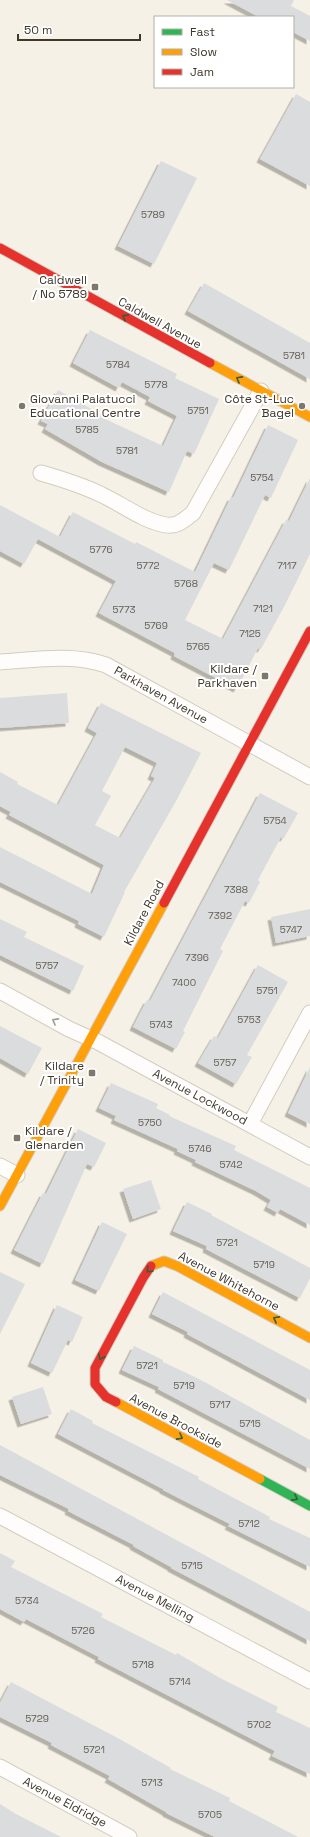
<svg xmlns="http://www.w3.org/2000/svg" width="310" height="1837" font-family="'Space Grotesk',sans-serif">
	<defs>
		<filter id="shadow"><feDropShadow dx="-3.5" dy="3.5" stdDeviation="0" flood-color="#0004"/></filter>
	</defs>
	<rect width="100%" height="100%" fill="#f6f1e6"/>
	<!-- building -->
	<path fill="#dbdcdd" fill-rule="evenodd" filter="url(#shadow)" d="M227,0H294L291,6L310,16V41L293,32V17H259Z
		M296,94L310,102V186L260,159Z
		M161,161L197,178L154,264L118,246Z
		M204,283L310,343V379L188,311Z
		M90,330L177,374L175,378L219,399L194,454L187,451L169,492L102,462L45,429L48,424L41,421L58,390L104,416L103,418L163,446L177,416L148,401L150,397L122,382L119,388L73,363Z
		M268,425L298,440L271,498L265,495L229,570L214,563L185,620L223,639L286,520L289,521L310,478V554L286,603L261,649L258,648L237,689L174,656L175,653L99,613L116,581L38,539L24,564L0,551V505L60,537L73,512L135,544L136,542L195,572L231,497L233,498Z
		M67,693L69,723L0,728V698Z
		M101,703L201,753L175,803L124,892H125L104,937L78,924L79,921L0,882V847L92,894L104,865L9,815L11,812L0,806V772L18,782L17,784L58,805L97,733L88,728ZM125,747L157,763L151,776L155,778L120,838L95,825L111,796L102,791Z
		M260,793L298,813L284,838L281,837L258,880L260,882L249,903L245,901L220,949L223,951L183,1031L185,1032L176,1049L133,1027L147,1000L150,1001Z
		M310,909V936L276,943L271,917Z
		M0,919L27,932L24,937L84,966L73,991L0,955Z
		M258,965L288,982L247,1055L252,1057L236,1084L198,1063L214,1036L218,1038Z
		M0,1026L42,1048L28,1074L0,1058Z
		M310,1067V1124L288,1113Z
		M111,1083L158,1104L156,1108L170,1115L169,1116L236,1146L234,1150L310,1188V1225L280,1209L278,1213L267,1207L271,1200L256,1191L195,1162L196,1160L177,1151L178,1149L114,1120L116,1116L99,1108Z
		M78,1129L106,1143L94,1167L87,1164L43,1264L14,1250L43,1193L46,1194Z
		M151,1180L161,1209L133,1219L123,1189Z
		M187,1202L212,1214L211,1215L310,1268V1278L300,1298L206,1249L207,1246L173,1231Z
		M102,1222L127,1234L99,1291L75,1280Z
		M0,1272L25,1284L0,1334Z
		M163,1292L310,1370V1400L187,1334L188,1332L152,1314Z
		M57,1305L83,1317L72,1342L68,1340L52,1373L31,1363Z
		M134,1346L163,1360V1362L199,1379L310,1440V1469L158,1389L159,1387L122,1370Z
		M43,1387L52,1414L21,1424L12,1397Z
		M71,1409L93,1421L92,1423L199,1477L198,1479L270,1517L269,1519L310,1538V1567L228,1526L230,1524L163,1490V1489L58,1434Z
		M0,1445L310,1612V1641L171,1568V1567L133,1546L134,1545L68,1511L69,1509L0,1475Z
		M0,1553L15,1561L11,1567L103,1614L101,1617L176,1655L177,1653L220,1678L278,1707L276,1712L310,1728V1774L272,1756L275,1751L98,1659L99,1657L26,1619L24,1622L0,1609Z
		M11,1682L114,1736L171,1768L170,1769L230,1798L229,1801L298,1837H215L166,1813V1812L108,1779L110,1776L51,1745L52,1743L0,1717V1703Z
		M0,1804L16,1814L61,1837H0Z"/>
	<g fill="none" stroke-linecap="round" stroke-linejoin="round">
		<!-- street casing -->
		<g stroke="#d3ccc1" stroke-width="17">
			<path id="street" d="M41,473C62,479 82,485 102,495C122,504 143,521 166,525C177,527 184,520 193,513L261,391
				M0,662C34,660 72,653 106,665L310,777
				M0,991L69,1029L98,1042L310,1157
				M250,1124L310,1013
				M0,1166L17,1175
				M0,1516L310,1681
				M0,1767L129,1837"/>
		</g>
		<!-- fast casing -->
		<g stroke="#d3ccc1" stroke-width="11">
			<path id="fast" d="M260,1479L310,1506"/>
		</g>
		<!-- slow casing -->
		<g stroke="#d3ccc1" stroke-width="11">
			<path id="slow" d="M210,363L310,417
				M0,1206L164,903
				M151,1266L164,1261L177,1266L310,1338
				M116,1402L260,1479"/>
		</g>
		<!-- jam casing -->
		<g stroke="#d3ccc1" stroke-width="11">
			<path id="jam" d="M0,248L210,363
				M164,903L310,631
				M116,1402L106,1397L95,1384V1368L143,1278L151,1266"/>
		</g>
		<!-- street -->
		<use href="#street" stroke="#fefdfb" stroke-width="15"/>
		<!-- fast -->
		<use href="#fast" stroke="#30b455" stroke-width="9"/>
		<!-- slow -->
		<use href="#slow" stroke="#ff9f0a" stroke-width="9"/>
		<!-- jam -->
		<use href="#jam" stroke="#e5322d" stroke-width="9"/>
	</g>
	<!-- one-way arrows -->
	<defs><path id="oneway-chevron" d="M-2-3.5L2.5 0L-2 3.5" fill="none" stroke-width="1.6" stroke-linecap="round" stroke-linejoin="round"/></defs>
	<g stroke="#3a5c37">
		<use href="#oneway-chevron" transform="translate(125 317) rotate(-151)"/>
		<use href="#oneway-chevron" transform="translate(239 379) rotate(-151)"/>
		<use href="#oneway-chevron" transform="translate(149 1270) rotate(133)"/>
		<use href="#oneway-chevron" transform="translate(276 1319) rotate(-152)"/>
		<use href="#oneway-chevron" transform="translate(101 1357) rotate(117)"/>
		<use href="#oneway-chevron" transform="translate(180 1437) rotate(28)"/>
		<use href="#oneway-chevron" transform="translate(295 1498) rotate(28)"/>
	</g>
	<use stroke="#9e9a92" href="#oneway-chevron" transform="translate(55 1021) rotate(-151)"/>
	<!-- markers -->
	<g fill="#7e786c" stroke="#fff" stroke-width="1.5">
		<rect x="91" y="283" width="8" height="8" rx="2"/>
		<circle cx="22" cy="406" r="4"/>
		<circle cx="302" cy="406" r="4"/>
		<rect x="261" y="672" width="8" height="8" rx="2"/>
		<rect x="88" y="1069" width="8" height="8" rx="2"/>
		<rect x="13" y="1134" width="8" height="8" rx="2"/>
	</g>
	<g text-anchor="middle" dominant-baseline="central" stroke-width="4" stroke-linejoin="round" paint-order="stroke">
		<!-- number labels -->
		<g font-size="10" fill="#656057">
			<text x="153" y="214">5789</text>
			<text x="294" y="355">5781</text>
			<text x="118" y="364">5784</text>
			<text x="156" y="384">5778</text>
			<text x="198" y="410">5751</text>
			<text x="87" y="429">5785</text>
			<text x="127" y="450">5781</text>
			<text x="262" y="477">5754</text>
			<text x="101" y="549">5776</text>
			<text x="148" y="565">5772</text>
			<text x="287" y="565">7117</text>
			<text x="186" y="583">5768</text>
			<text x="263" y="608">7121</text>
			<text x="124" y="609">5773</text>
			<text x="156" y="625">5769</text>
			<text x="250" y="633">7125</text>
			<text x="198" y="646">5765</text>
			<text x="275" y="820">5754</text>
			<text x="236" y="889">7388</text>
			<text x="220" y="915">7392</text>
			<text x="291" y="929">5747</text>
			<text x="197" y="957">7396</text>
			<text x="47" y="965">5757</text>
			<text x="184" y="982">7400</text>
			<text x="267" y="990">5751</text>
			<text x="249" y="1019">5753</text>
			<text x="161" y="1024">5743</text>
			<text x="225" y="1062">5757</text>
			<text x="150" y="1122">5750</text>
			<text x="200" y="1148">5746</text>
			<text x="231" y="1164">5742</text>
			<text x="227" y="1242">5721</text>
			<text x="264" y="1264">5719</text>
			<text x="147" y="1365">5721</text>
			<text x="184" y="1385">5719</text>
			<text x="220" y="1404">5717</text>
			<text x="250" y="1423">5715</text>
			<text x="249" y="1523">5712</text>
			<text x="192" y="1565">5715</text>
			<text x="27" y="1600">5734</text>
			<text x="83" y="1630">5726</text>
			<text x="143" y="1664">5718</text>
			<text x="180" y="1681">5714</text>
			<text x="37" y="1718">5729</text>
			<text x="259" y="1724">5702</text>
			<text x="94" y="1749">5721</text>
			<text x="152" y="1782">5713</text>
			<text x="210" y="1814">5705</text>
		</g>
		<!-- poi labels -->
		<g font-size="12" fill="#3e372a" stroke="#fff" text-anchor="end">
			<text x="87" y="280">Caldwell<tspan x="87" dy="14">/ No 5789</tspan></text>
			<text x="30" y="399" text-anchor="start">Giovanni Palatucci<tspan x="30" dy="14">Educational Centre</tspan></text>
			<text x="294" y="399">Côte St-Luc<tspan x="294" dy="14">Bagel</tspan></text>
			<text x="257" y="669">Kildare /<tspan x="257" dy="14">Parkhaven</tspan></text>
			<text x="84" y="1066">Kildare<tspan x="84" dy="14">/ Trinity</tspan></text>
			<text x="25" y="1131" text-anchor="start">Kildare /<tspan x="25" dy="14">Glenarden</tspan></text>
		</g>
		<!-- street labels -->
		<g font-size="12" fill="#3e372a" stroke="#fff">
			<text transform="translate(160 323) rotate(29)">Caldwell Avenue</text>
			<text transform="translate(161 695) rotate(29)">Parkhaven Avenue</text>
			<text transform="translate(144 913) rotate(-62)">Kildare Road</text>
			<text transform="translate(200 1097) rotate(28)">Avenue Lockwood</text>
			<text transform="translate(229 1281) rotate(28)">Avenue Whitehorne</text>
			<text transform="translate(176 1421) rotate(28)">Avenue Brookside</text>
			<text transform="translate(155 1598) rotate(28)">Avenue Melling</text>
			<text transform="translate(65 1802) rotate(28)">Avenue Eldridge</text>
		</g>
	</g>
	<!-- legend -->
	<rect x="154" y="16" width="140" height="72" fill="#ffffff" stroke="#b2afaa"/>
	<rect x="162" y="29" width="20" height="6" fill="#30b455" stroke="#b2afaa"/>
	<text x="190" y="36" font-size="12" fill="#3e372a">Fast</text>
	<rect x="162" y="49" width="20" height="6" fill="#ff9f0a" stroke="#b2afaa"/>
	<text x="190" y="56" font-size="12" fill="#3e372a">Slow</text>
	<rect x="162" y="69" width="20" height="6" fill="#e5322d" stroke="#b2afaa"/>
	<text x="190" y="76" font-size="12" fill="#3e372a">Jam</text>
	<!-- scale -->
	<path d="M18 34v6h122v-6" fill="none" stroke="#3e372a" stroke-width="2"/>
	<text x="24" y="34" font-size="12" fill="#3e372a" stroke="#ffffff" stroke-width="3" paint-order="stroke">50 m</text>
</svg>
